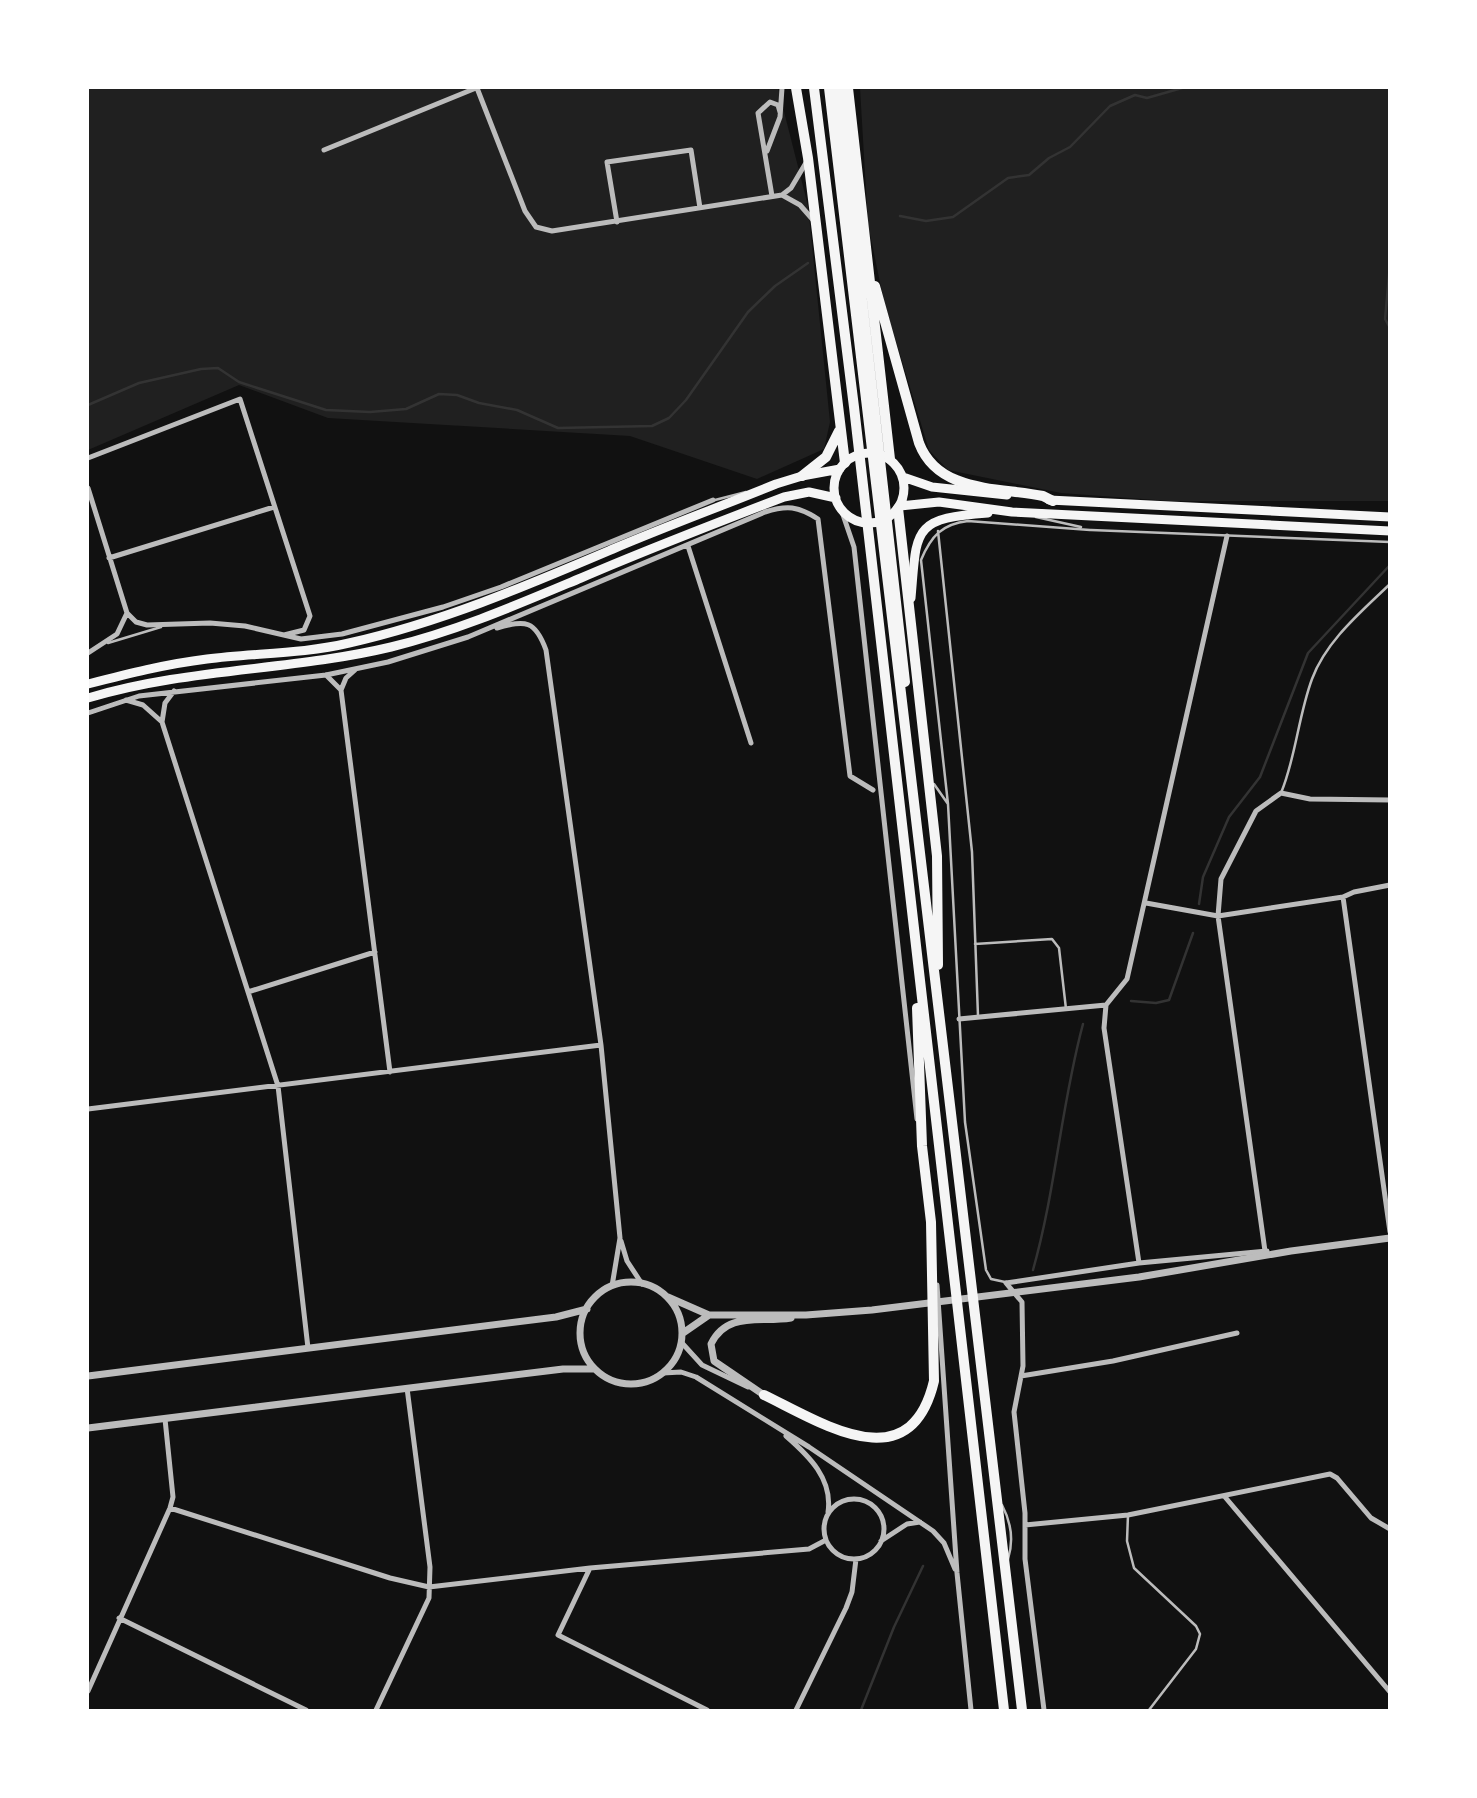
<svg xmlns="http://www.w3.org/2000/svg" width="1477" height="1798" font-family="'Varela Round',sans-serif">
	<rect width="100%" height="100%" fill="#111"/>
	<!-- green -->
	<path fill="#202020" d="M88,88H778L808,206L830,422L824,449L757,479L630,436L328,418L239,385L88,450Z
		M860,88H1389V501H1170L1061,493L948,470L929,450L884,302L868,224Z"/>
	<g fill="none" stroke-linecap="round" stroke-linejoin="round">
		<!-- stream -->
		<path stroke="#333" stroke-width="2.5" d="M900,216L926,221L953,217L1008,178L1029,175L1049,158L1070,147L1110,106L1135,95L1147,98L1182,88
			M1390,264L1385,319L1390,328
			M88,405L139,383L201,369L218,368L239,382L326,410L370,412L406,409L439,394L457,395L479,403L517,410L558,428L652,426L669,418L686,400L748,312L775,286L808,263
			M1199,904L1203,877L1229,817L1260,777L1308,653L1390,565
			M1131,1001L1156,1003L1169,1000L1193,933
			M1033,1270C1056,1189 1061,1105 1083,1024
			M861,1710L894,1627L923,1566"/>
		<!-- service -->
		<path stroke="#bcbcbc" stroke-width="2.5" d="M715,500L746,492
			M1036,517L1081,527
			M1091,530L1390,542
			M938,531L972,852L978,1016
			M108,643L161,627
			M934,784L948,804
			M1281,793C1296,757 1298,717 1312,679C1326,641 1361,612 1390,584
			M975,944L1052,939L1059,948L1066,1009
			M1005,1282L991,1279L986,1270L965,1122L948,804L921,560C931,536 942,524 968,521L1090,530
			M1002,1505C1011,1522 1014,1540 1008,1559
			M1128,1515L1127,1541L1134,1568L1196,1626L1200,1634L1196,1649L1149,1710"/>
		<!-- minor -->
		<path stroke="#bcbcbc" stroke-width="5" d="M477,88L525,211L536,227L552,231L782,195L791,188L807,161
			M324,150L476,88
			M767,151L780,117L782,88
			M782,195L800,205L814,221
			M772,196L758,113L770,102L778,105L780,112
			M617,222L607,162L691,150L700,208
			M88,458L240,399L310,616L304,630L284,635
			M88,488L127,613L136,622L147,625L210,623L245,626L301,639L342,634L443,607L501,587L713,500
			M841,509L854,547L917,1119
			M688,546L751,743
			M109,558L274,507
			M497,628C526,620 535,620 546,650L601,1045L620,1238L612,1286
			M88,653L117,634L127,613
			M355,670L346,678L341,690L390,1072
			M326,675L341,690
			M126,700L143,705L162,722L278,1086L308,1348
			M88,713L139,696L326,675L388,662L468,637L765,512C787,505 798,506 818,519L850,776L873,790
			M162,722L165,703L174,691
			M1343,897L1390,1232
			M1146,903L1218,916L1343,897L1354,892L1390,885
			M248,992L375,952
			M1106,1005L1104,1028L1139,1263
			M959,1019L1106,1005L1127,979L1227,536
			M88,1109L601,1045
			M621,1241L627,1261L642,1284
			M1265,1251L1218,916L1221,879L1256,811L1281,793L1310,799L1390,800
			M1006,1283L1022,1302L1023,1366L1014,1412L1025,1513V1559L1044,1710
			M1006,1283L1139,1263L1267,1251
			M937,1285L957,1573L971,1710
			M682,1343L702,1365L748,1387
			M663,1373L681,1372L696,1377L809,1447L933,1531L944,1543L955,1569
			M1021,1376L1113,1361L1237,1333
			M786,1436C809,1456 833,1479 828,1512
			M1225,1497L1390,1692
			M824 1529a30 30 0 1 1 60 0a30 30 0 1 1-60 0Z
			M170,1508L390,1578L429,1587L590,1568L809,1549L826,1540
			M1025,1525L1128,1515L1330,1474L1337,1478L1371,1518L1390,1529
			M881,1541L907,1524L920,1522
			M590,1568L558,1635L707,1710
			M119,1618L306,1710
			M88,1691L170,1508L173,1497L165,1419
			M376,1710L429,1598L430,1567L407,1388
			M796,1710L846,1608L852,1592L856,1559"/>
		<!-- tertiary -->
		<path stroke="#bcbcbc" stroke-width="7" d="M580 1333a51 51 0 1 1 102 0a51 51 0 1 1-102 0Z
			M668,1297L709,1315H806L872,1310L1139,1277L1291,1251L1390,1238
			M683,1333L709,1315
			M88,1376L556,1317L587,1309
			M764,1395L714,1361L711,1344C727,1311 760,1323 791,1318
			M88,1428L563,1369H594"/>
		<!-- primary -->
		<path stroke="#f5f5f5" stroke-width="9" d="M834 488a35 35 0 1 1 70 0a35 35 0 1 1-70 0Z
			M903,477L932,487L1007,495
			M1049,500L1390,517
			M900,506L939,502L1012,512L1390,531
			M911,598C917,530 911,518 988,513
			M88,684C127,674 166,664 207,659C254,653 303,654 349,643C442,622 526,586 613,549C667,526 722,506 776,484L802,476L840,469
			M88,698C187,668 291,671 391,647C457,631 519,604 581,578C648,549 716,523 784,497L809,492L836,498"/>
		<!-- motorway -->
		<path stroke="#f5f5f5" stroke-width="10" d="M796,88L808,158L845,463
			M814,88L854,407L1004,1710
			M829,88L1022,1710
			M838,88L905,682
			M848,88L890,459
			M875,286L919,443C938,493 998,487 1043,496L1053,501
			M802,476L826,457L839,431
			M898,508L937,856L938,965
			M764,1395C822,1423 910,1482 934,1381L931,1222L922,1146L917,1008"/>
	</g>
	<!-- border -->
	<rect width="1477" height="1798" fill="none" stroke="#ffffff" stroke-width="178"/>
</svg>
